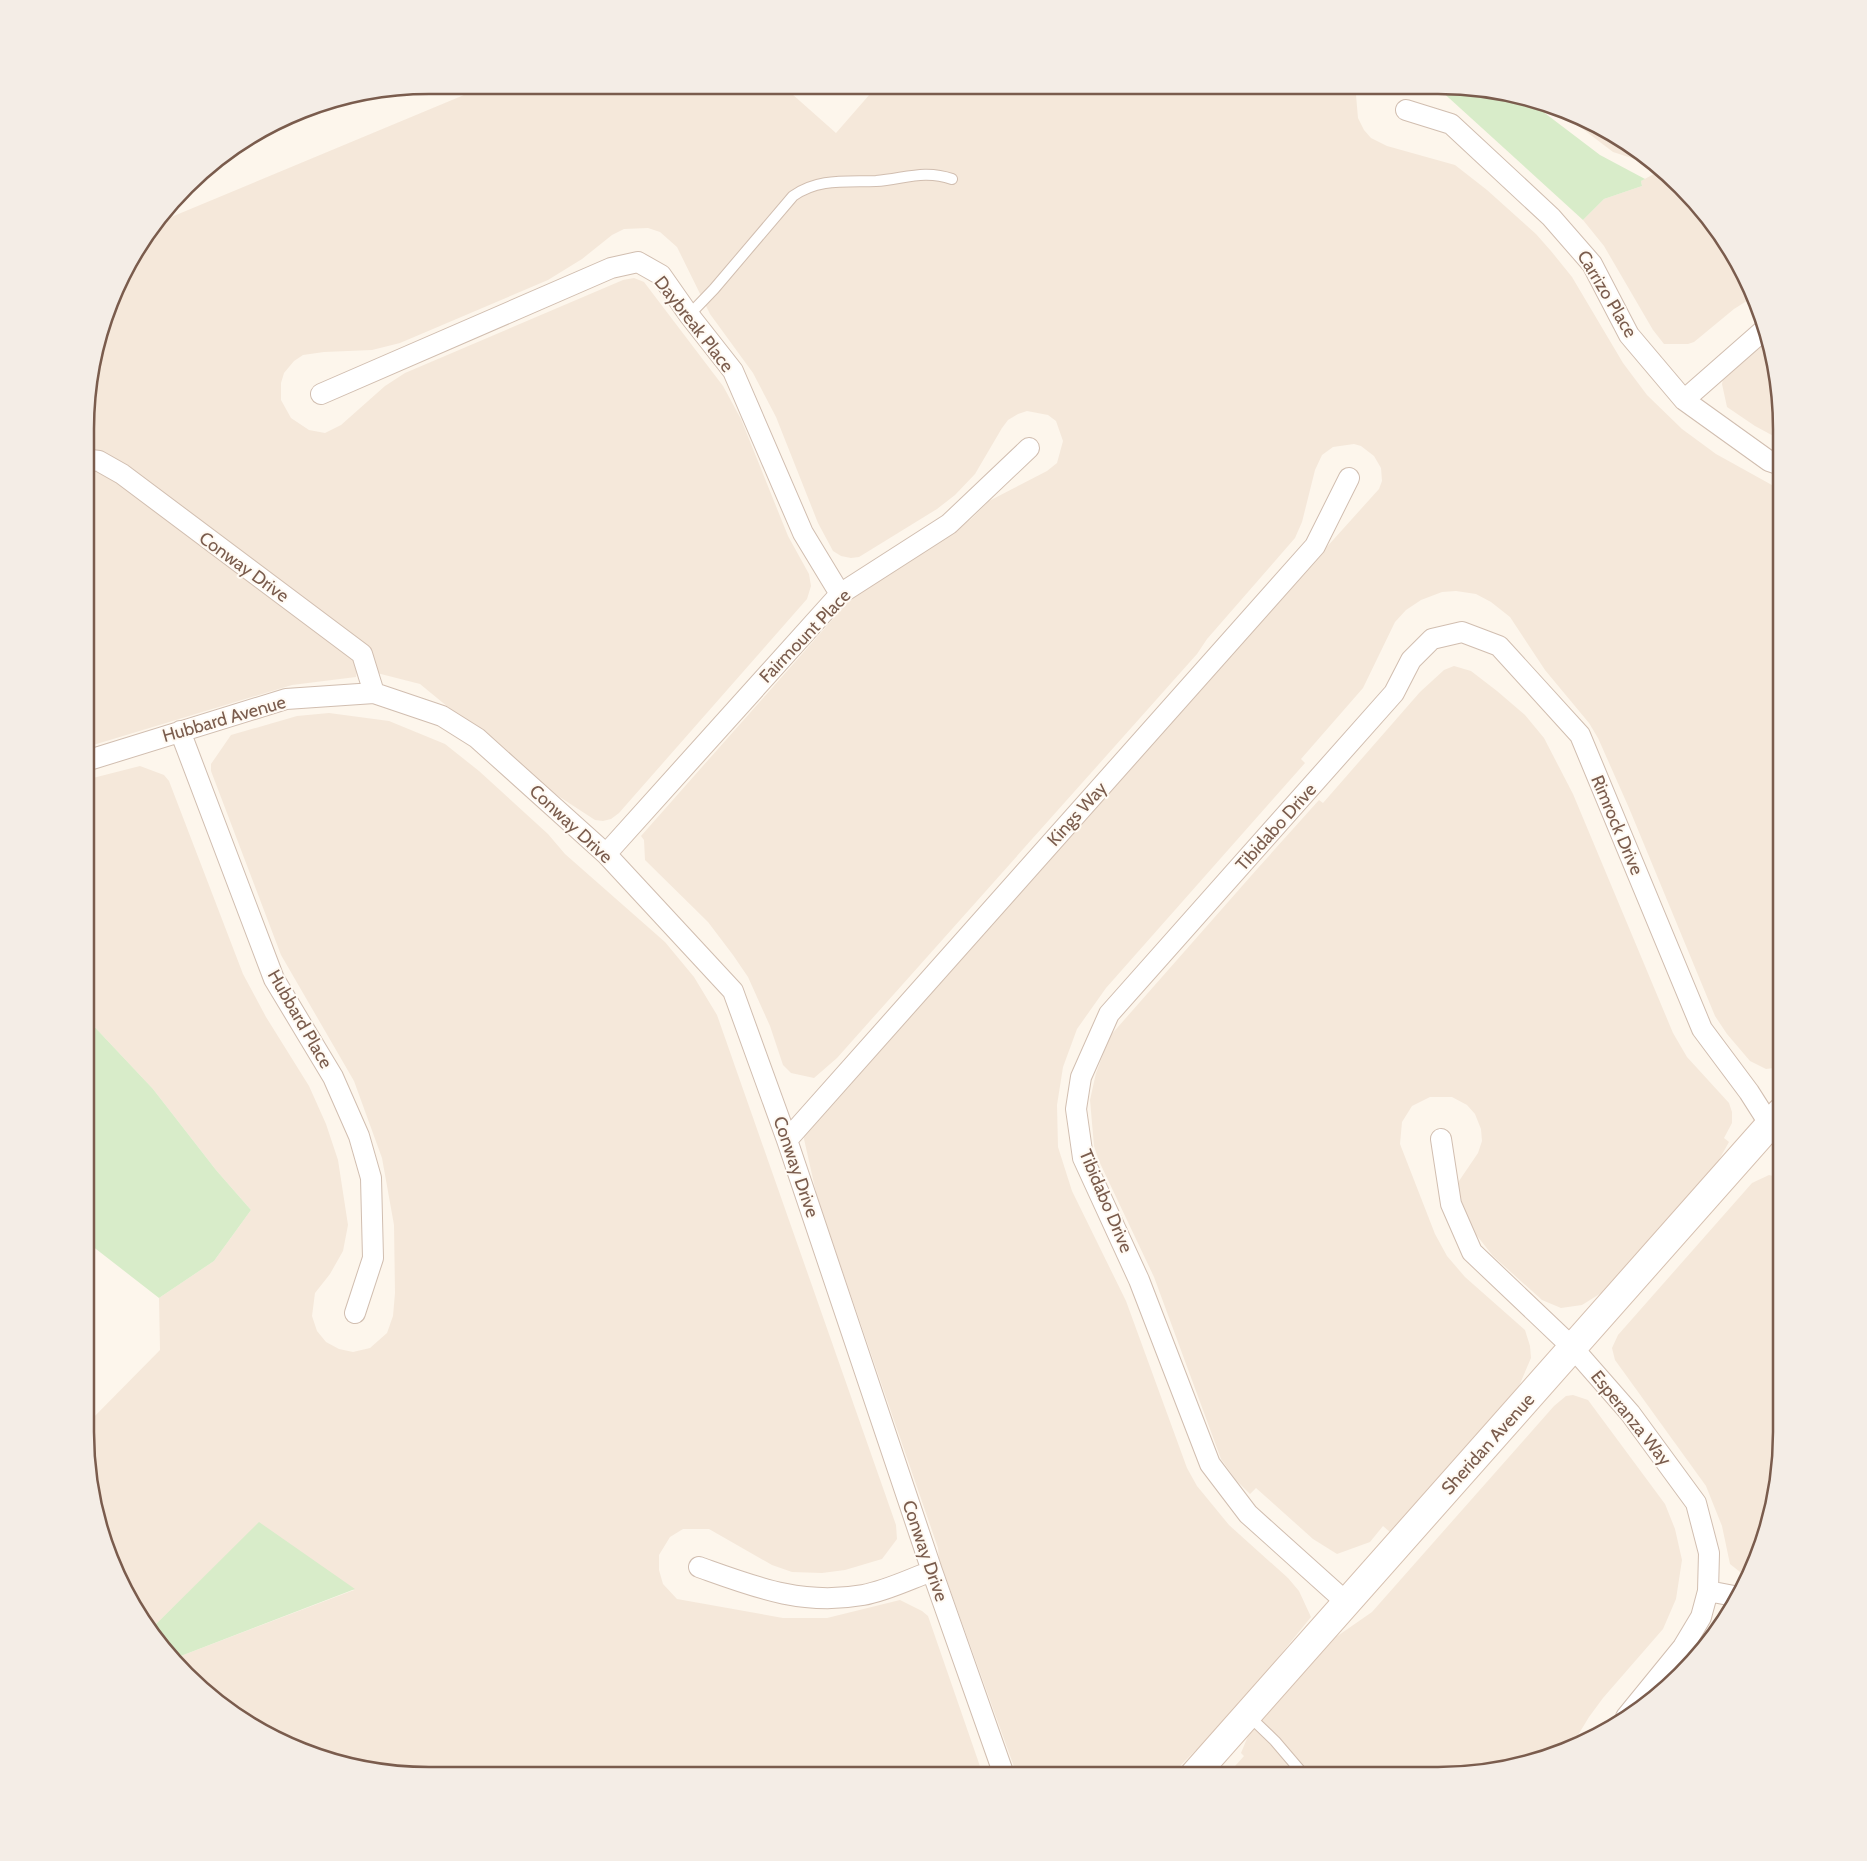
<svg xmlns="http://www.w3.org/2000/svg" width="1867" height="1861" font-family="Cabin,sans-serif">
	<rect width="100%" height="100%" fill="#fdf6ec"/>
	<!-- residential -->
	<path fill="#f5e8da" d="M488,85L783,86L836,133L877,86L1361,88L1356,95L1358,118L1364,130L1371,138L1387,146L1455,165L1487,190L1536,234L1551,251L1572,277L1623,363L1647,395L1682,429L1716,454L1781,490V1067L1766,1069L1750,1061L1727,1034L1715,1016L1629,808L1598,738L1589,723L1545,670L1510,617L1491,602L1476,594L1456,591L1442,592L1421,600L1406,610L1395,622L1363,688L1301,759L1305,763L1106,988L1077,1029L1063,1067L1057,1105L1058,1147L1072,1191L1126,1301L1187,1468L1197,1486L1229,1525L1288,1578L1299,1591L1311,1617L1203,1750H1196L1171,1775H1017L939,1559L938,1548L817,1197L804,1139L805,1126L1379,489L1382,481L1381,468L1374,456L1361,446L1354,444L1333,447L1322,455L1315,470L1302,522L1295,538L1207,639L1197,654L837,1058L814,1078L791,1073L783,1065L770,1026L748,977L733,955L708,922L645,860L644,840L641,836L847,603L859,593L946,537L971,519L989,501L1047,471L1057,463L1063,441L1056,421L1048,415L1027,411L1018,414L1008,420L1002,428L975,474L955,495L937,509L859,557L851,558L841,556L833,551L818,523L776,417L753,373L710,314L677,247L660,232L648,228L624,229L612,235L582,259L548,280L400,343L372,350L324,352L303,355L294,361L284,373L281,383V400L291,418L309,430L325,433L341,425L385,386L405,373L623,280L634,278L644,282L723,386L741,419L788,536L809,574L811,586L807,599L619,813L611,819L603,821L595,820L549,790L420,684L373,672L357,670L356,677L292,685L90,746L92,362L119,290L164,220Z
		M1550,104L1610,131L1654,162L1647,163L1613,152Z
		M1663,169L1711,220L1753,297L1734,309L1694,342L1688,344H1664L1653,330L1604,246L1583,220L1604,199L1642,186L1641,181Z
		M1768,340L1781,406V440L1755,426L1727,407L1722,384L1723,379L1736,364Z
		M1454,666L1471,671L1497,691L1525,715L1544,738L1573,794L1673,1033L1687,1057L1729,1103L1732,1112V1123L1724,1138L1729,1142L1707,1181L1606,1290L1582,1305L1561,1308L1542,1300L1493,1256L1474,1232L1464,1211L1458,1193L1459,1181L1478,1153L1482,1141L1481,1129L1475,1114L1467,1105L1452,1097H1430L1412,1106L1402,1122L1400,1144L1435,1234L1447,1256L1465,1277L1525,1330L1530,1346L1531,1358L1513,1400L1391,1533L1383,1526L1370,1542L1337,1554L1313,1539L1256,1488L1250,1494L1236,1480L1221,1459L1154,1277L1099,1161L1094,1146L1090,1100L1096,1073L1110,1036L1258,868L1319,800L1323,803L1420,692L1444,670Z
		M329,713L389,721L445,744L479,771L548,834L565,854L665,942L694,977L717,1015L896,1525L897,1539L882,1559L845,1570L822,1573L792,1572L772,1565L709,1529H683L670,1537L659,1555V1570L663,1584L677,1599L783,1618H827L900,1600L922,1611L928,1616L983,1775H486L469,1772L454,1775H406L339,1764L276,1740L202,1691L173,1659L354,1590L259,1523L150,1630L103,1543L86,1455V1425L160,1350L159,1298L214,1261L251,1210L216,1170L153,1089L88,1020L89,779L140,766L164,775L169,781L243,974L266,1017L309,1086L326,1124L338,1160L348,1225L343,1251L330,1274L315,1293L312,1316L317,1331L326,1342L339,1349L353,1352L370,1348L387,1333L393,1316L395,1293L394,1225L382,1158L354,1081L281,955L211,771V764L231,735L297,716Z
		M1769,1175L1781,1178V1455L1770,1522L1748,1574L1740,1572L1730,1564L1722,1526L1706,1486L1615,1360L1612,1348L1618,1335L1752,1183Z
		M1573,1395L1588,1400L1665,1504L1675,1529L1682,1560L1676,1599L1663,1629L1603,1698L1589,1717L1572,1745L1549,1758L1461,1775H1227L1244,1756L1241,1753L1248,1736L1336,1637L1372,1612L1554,1406L1566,1396Z"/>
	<!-- green -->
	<path fill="#d8ecc9" d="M1438,88H1483L1525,98L1600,155L1645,179L1641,181L1642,186L1604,199L1583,220Z
		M88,1020L153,1089L216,1170L251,1210L214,1261L159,1298L87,1242Z
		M259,1522L355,1589L173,1659L156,1641L150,1630Z"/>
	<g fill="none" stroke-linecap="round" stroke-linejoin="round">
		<!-- lane casing -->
		<g stroke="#d1beb0" stroke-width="12">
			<path id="lane" d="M689,315L714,289L793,196C818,178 846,182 876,181C904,179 924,169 952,179
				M1248,1715L1275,1741L1304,1775"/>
		</g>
		<!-- street casing -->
		<g stroke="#d1beb0" stroke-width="22">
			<path id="street" d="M1406,110L1451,124L1551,217L1592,264L1629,335L1684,400L1769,461L1781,465
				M321,394L611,268L638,262L661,275L689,315L733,371L803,533L840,594
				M1684,400L1766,328
				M91,460L99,461L122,474L362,654L374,693
				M180,731L274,979L333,1077L359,1136L371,1178L373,1258L355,1313
				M89,760L286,699L374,693L442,716L477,738L606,854L733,991L787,1140L932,1571L1004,1775
				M606,854L840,594L949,524L1029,448
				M1441,1139L1451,1204L1472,1252L1573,1348L1630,1413L1696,1503L1709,1553L1708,1591L1701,1617L1683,1647L1626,1717
				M787,1140L1315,546L1349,478
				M699,1567C755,1587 802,1606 863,1595C886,1591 910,1579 932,1571
				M1708,1591L1739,1597
				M1347,1603L1248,1514L1210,1464L1139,1280L1083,1158L1076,1109L1081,1077L1109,1014L1394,693L1411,660L1432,639L1462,632L1499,646L1580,735L1702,1029L1749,1092L1770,1125L1781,1136"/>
		</g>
		<!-- secondary casing -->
		<g stroke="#d6c0b0" stroke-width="30">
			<path id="secondary" d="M1194,1775L1781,1112"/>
		</g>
		<!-- lane -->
		<use href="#lane" stroke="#fff" stroke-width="10"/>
		<!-- street -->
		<use href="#street" stroke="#fff" stroke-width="20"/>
		<!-- secondary -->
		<use href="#secondary" stroke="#fff" stroke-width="28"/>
	</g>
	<g text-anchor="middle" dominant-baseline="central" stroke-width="4" stroke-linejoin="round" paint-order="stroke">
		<!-- street labels -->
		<g font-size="18" fill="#7a5c4d" stroke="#fffaf3">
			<text transform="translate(1607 294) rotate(59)">Carrizo Place</text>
			<text transform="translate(694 324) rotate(52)">Daybreak Place</text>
			<text transform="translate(244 567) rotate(36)">Conway Drive</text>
			<text transform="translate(805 636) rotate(-46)">Fairmount Place</text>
			<text transform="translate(224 719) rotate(-16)">Hubbard Avenue</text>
			<text transform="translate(1077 814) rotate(-48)">Kings Way</text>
			<text transform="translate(571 824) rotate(43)">Conway Drive</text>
			<text transform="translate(1617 825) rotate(67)">Rimrock Drive</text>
			<text transform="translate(1276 827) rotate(-48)">Tibidabo Drive</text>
			<text transform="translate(300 1019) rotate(60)">Hubbard Place</text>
			<text transform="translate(796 1167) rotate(71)">Conway Drive</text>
			<text transform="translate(1106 1201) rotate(67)">Tibidabo Drive</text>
			<text transform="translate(1631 1418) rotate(51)">Esperanza Way</text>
			<text transform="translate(1488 1444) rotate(-48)">Sheridan Avenue</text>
			<text transform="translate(925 1551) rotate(71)">Conway Drive</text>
		</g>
	</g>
	<!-- crop -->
	<path d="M0 0H1867V1861H0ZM429 94H1438A335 335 0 0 1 1773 429V1432A335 335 0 0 1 1438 1767H429A335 335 0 0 1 94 1432V429A335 335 0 0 1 429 94Z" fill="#f4ede6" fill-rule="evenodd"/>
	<path fill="none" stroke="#7a5c4d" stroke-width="2.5" d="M429 94H1438A335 335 0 0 1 1773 429V1432A335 335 0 0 1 1438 1767H429A335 335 0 0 1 94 1432V429A335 335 0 0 1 429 94Z"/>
</svg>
